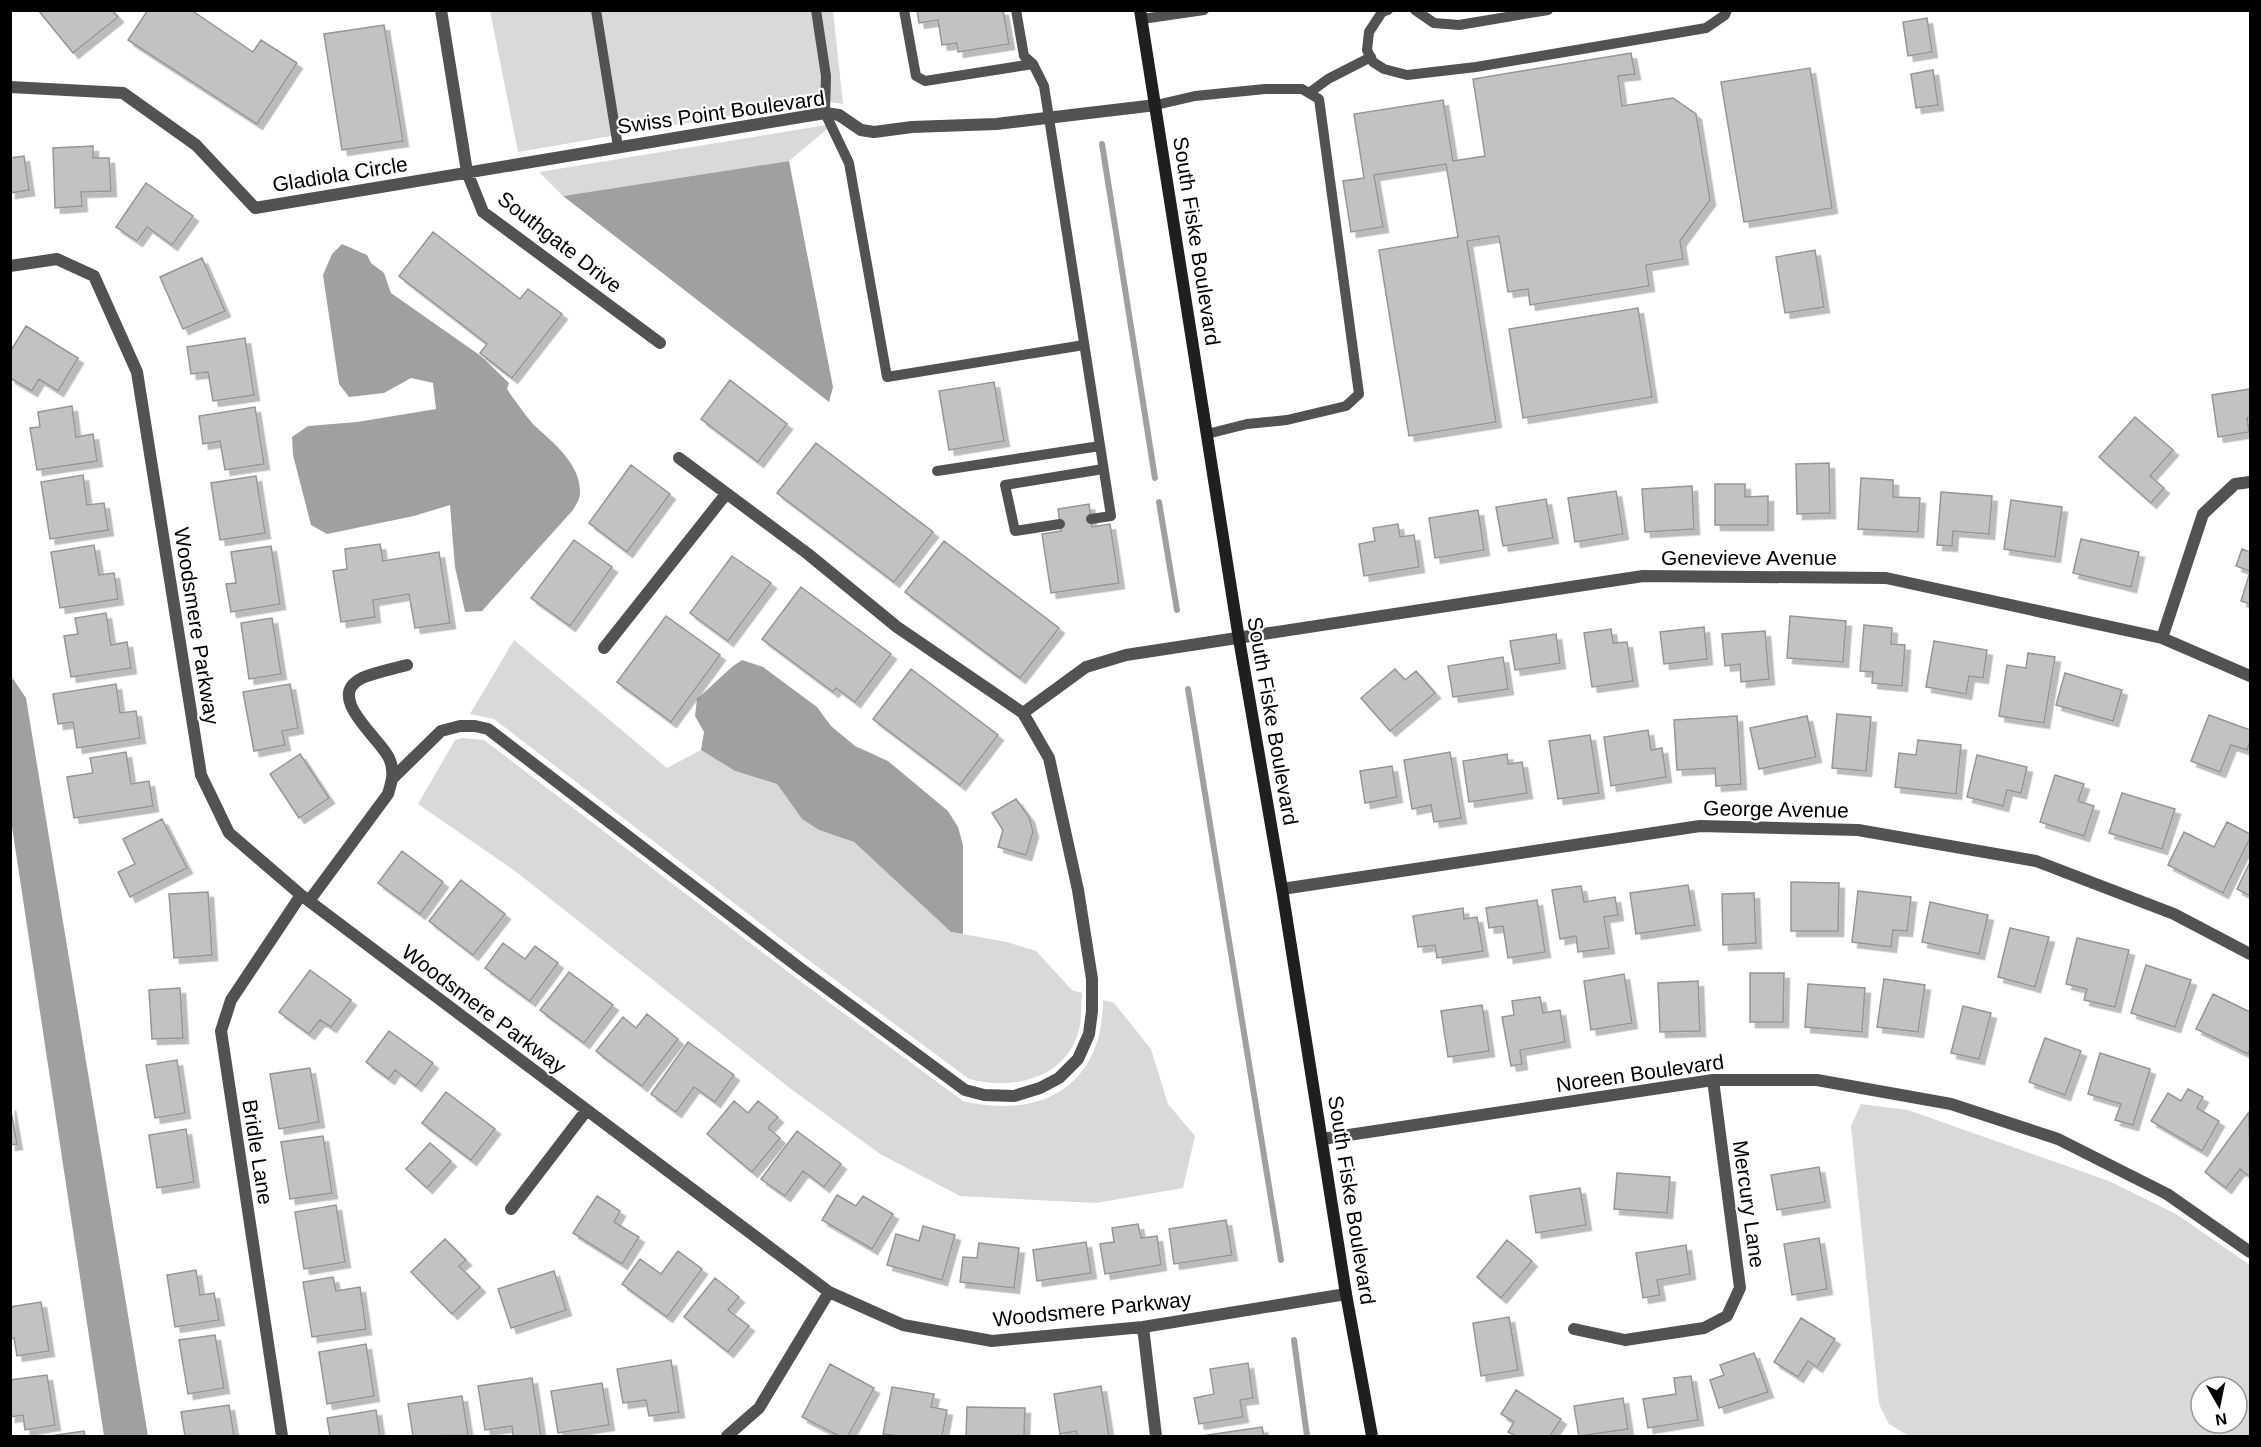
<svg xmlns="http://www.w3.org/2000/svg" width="2261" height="1447" font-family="Arial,sans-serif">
	<defs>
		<filter id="shadow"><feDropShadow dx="5.5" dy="5.5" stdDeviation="0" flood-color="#0004"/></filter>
	</defs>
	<rect width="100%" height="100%" fill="#fff"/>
	<!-- green -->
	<path fill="#d9d9d9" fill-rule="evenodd" d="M490,11H833L843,104L824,101L791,105L518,152Z
		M826,125H832L789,161L563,196L539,172Z
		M514,640L667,768L701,750L735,771L777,784L802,819L819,830L854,842L951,932L1007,942L1036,951L1072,990L1082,993C1081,1005 1082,1018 1079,1030C1065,1080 1013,1090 969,1079L807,959L494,719L470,714Z
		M462,738L484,740L796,978L963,1101C1042,1120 1103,1085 1103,1000L1114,1003L1151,1049L1168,1104L1195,1136L1183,1188L1096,1203L960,1196L880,1154L791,1089L515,871L418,804L455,740Z
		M1861,1104L1908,1110L2109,1181L2176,1214L2250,1265V1436H1909L1889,1424L1879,1404L1851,1126ZM2201,1387H2237V1423H2201Z"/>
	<!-- water -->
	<path fill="#a0a0a0" d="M789,161L833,387L829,402L563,196Z
		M342,244L367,255L371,263L384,273L391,293L481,356L509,383L507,389C512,397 529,420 535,426C554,443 581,465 580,493C580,499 576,505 573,510L482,611L465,612L455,567L450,505L414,516L327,534L311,525L293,455L292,437L308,426L357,422L436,409L433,383L411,378L384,393L349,397L339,384L323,275L332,254Z
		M742,660L763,667L817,707L831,726L855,746L888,761L948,811L958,827L963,845V934L951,932L854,842L819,830L802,819L777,784L735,771L701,750L704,732L695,716L697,699L733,666Z
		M11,676L26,698L148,1436H104L11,820Z"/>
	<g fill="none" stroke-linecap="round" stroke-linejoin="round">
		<!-- stream -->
		<path stroke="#a0a0a0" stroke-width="6" d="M1102,144L1155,478
			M1159,502L1177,610
			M1188,689L1281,1260
			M1294,1340L1307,1436"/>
	</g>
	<!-- building -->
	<path fill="#c2c2c2" stroke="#969696" stroke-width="1.5" filter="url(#shadow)" d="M38,10H112L118,17L73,53Z
		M148,10H191L253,52L261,40L297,63L257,124L128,40Z
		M917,10H1003L1009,44L958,52L957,43L942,45L938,20L919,23Z
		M1927,18L1932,52L1908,56L1903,22Z
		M384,25L403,141L342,150L324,34Z
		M1631,53L1635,74L1618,76L1622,106L1673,98L1696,114L1710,200L1680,241L1683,259L1646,265L1649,286L1530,305L1528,289L1508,292L1499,236L1467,241L1496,422L1409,436L1379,250L1458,237L1446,164L1374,175L1383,227L1351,232L1343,181L1364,178L1354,114L1443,100L1453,161L1485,156L1473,79Z
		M1810,68L1832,208L1744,222L1721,82Z
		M1933,70L1938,105L1916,108L1911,74Z
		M93,146V158H109L111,191L81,192L82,206L55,208L53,148Z
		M24,156L29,190L10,193V158Z
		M146,183L193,216L172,245L147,227L137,241L116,227Z
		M433,232L520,299L528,289L562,314L512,378L480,353L487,344L399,276Z
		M1815,250L1824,307L1785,313L1776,257Z
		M202,258L225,311L183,329L160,277Z
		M1638,308L1652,397L1523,418L1509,329Z
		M26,326L78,358L58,391L39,379L32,391L10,378V352Z
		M245,338L254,395L213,401L208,372L191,374L187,347Z
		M730,380L787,424L758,462L701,419Z
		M994,382L1004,441L949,450L939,391Z
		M2250,389V417L2247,418L2249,432L2218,437L2212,395Z
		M72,406L76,437L93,434L97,461L37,470L30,428L40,427L38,412Z
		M255,407L264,464L225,470L220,441L203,444L199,416Z
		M2135,417L2173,450L2150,476L2164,488L2151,503L2099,457Z
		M816,443L933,532L894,582L777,493Z
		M1829,463L1830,513L1797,514L1796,464Z
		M631,465L670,494L627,552L589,523Z
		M83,475L87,505L104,503L108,530L50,539L41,482Z
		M256,476L265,533L220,540L211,483Z
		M1861,478L1893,480V497L1920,498L1918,532L1858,529Z
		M1715,484H1745V497L1768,496V525H1715Z
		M1692,486L1694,529L1645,532L1642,489Z
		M1616,491L1623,534L1575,542L1568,498Z
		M1941,492L1992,496L1989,534L1953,531L1952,546L1937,545Z
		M1546,499L1553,538L1503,546L1496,507Z
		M2011,500L2062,507L2055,557L2004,549Z
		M1089,504L1092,527L1110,524L1119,583L1051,593L1042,534L1061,531L1058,509Z
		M1478,510L1484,550L1435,558L1429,518Z
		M1398,524L1400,537L1414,535L1419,567L1364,576L1359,544L1375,541L1373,528Z
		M2081,539L2139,552L2131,587L2073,573Z
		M574,540L612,567L570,626L531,598Z
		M944,541L1059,628L1020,678L905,592Z
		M380,544L383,561L439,552L450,623L415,628L409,594L373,600L375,617L341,622L333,571L347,569L345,549Z
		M94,545L99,575L114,573L118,599L60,608L51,552Z
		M271,546L280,604L231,612L226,584L236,583L231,552Z
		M2242,549L2250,552V571L2236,566Z
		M732,556L771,583L728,641L690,613Z
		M2250,572V604L2241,601Z
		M801,587L891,654L855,702L836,688L833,692L762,639Z
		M106,613L111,645L127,642L131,668L71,677L64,636L78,634L75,618Z
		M666,616L720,655L671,722L617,682Z
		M1790,616L1846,621L1843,662L1787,658Z
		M272,618L281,674L249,679L241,623Z
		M1864,625L1892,628L1891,644L1905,645L1902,686L1872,683L1873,672L1860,671Z
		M1704,627L1707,659L1664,664L1660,632Z
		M1611,629L1613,643L1627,642L1633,681L1592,687L1584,633Z
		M1765,631L1769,679L1741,682L1740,664L1725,666L1722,634Z
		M1556,634L1560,663L1515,670L1510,641Z
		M1934,641L1987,650L1983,678L1969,676L1966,694L1926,687Z
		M2028,653L2055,657L2044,723L1999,716L2007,665L2026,668Z
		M1503,657L1508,689L1453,697L1448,666Z
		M911,669L998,735L960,785L873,719Z
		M1395,669L1405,680L1416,671L1435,693L1390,731L1361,698Z
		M2065,673L2122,690L2113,721L2056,705Z
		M116,684L120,713L136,711L140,738L77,748L73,722L58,724L53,694Z
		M290,684L298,728L282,731L285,745L254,751L243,692Z
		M1837,714L1871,717L1866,771L1832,768Z
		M2209,715L2250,730V741L2247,750L2231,745L2220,772L2191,761Z
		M1737,716L1741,784L1716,786L1715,768L1677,770L1674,720Z
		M1807,716L1816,757L1759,769L1750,728Z
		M1648,730L1651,750L1662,748L1666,777L1611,786L1604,737Z
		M1590,735L1599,793L1558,799L1549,741Z
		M1918,740L1961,745L1956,794L1895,787L1899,753L1916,755Z
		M126,752L131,784L149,781L153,806L74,818L67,777L93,773L90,758Z
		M1450,752L1461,818L1434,822L1431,805L1412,809L1404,760Z
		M300,754L329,798L299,818L270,774Z
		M1507,754L1508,764L1522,762L1527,793L1469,802L1463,761Z
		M1977,755L2027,767L2021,793L2007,790L2003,806L1967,797Z
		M1392,766L1397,797L1365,803L1360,771Z
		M2055,775L2084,784L2078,801L2094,806L2084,836L2040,822Z
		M2122,793L2175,809L2162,849L2109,833Z
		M1016,799L1029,817L1033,832L1026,855L998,847L1003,830L992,813Z
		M162,819L187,868L130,897L118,872L135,864L123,839Z
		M2227,822L2250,834V838L2223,893L2168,865L2184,832L2214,847Z
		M402,851L443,882L420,914L378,883Z
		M2250,862V896L2237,889Z
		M461,880L505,914L473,955L429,921Z
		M1791,882L1839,883L1838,931H1791Z
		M1688,885L1695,925L1636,934L1630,893Z
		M1581,886L1584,902L1615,897L1618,915L1604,917L1609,948L1578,952L1576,936L1560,939L1552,890Z
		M1858,891L1911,897L1907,931L1893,930L1891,947L1852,942Z
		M208,892L212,955L174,958L169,894Z
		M1754,893L1756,943L1723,945L1722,894Z
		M1537,900L1545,952L1508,958L1503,926L1489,928L1486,908Z
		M1930,902L1988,915L1979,954L1922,942Z
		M1463,908L1464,919L1477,917L1483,951L1437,958L1435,945L1418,947L1413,916Z
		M2010,928L2049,937L2035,987L1998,977Z
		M2077,938L2129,950L2115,1007L2084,1000L2087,989L2066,984Z
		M503,943L525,959L535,946L558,963L530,1001L485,968Z
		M2146,965L2191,980L2175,1027L2131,1013Z
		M310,970L351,1000L331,1027L320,1020L309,1034L279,1012Z
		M569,972L613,1005L584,1043L540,1010Z
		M1750,973H1784L1783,1022H1750Z
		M1624,974L1632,1023L1591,1030L1584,981Z
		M1884,979L1925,985L1918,1032L1877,1027Z
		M1698,981L1700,1031L1660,1032L1658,983Z
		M1808,984L1865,988L1862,1032L1805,1027Z
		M180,988L183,1038L152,1039L149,990Z
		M2213,994L2250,1012V1049L2248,1054L2196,1029Z
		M1540,997L1543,1013L1560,1010L1565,1042L1520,1050L1522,1064L1511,1066L1502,1017L1514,1015L1512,1001Z
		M1482,1005L1489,1051L1448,1057L1441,1011Z
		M1963,1006L1991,1013L1979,1059L1951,1053Z
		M647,1014L678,1039L642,1086L596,1051L623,1017L636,1028Z
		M389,1031L433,1063L416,1086L395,1070L389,1079L366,1062Z
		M2045,1038L2081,1051L2065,1095L2029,1082Z
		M688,1042L734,1075L715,1102L694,1087L676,1112L651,1094Z
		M2100,1053L2150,1069L2133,1125L2115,1120L2121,1104L2088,1094Z
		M177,1060L185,1113L155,1118L146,1065Z
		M310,1068L319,1122L279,1129L270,1074Z
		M2188,1089L2203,1097L2197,1108L2219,1121L2202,1151L2151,1121L2168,1093L2181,1101Z
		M446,1092L495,1129L471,1160L422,1123Z
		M734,1101L748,1113L758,1101L778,1117L768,1128L780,1138L752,1172L707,1134Z
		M10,1105L17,1144L10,1145Z
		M2249,1112L2250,1177L2240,1169L2226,1188L2205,1172Z
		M186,1129L194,1182L157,1188L149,1135Z
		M797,1131L841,1164L824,1187L803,1171L785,1196L761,1179Z
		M323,1136L332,1193L290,1199L281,1142Z
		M430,1143L451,1161L427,1188L406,1169Z
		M1819,1167L1825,1202L1777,1210L1771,1175Z
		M1617,1173L1670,1177L1667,1213L1614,1209Z
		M1580,1188L1586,1225L1536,1233L1530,1196Z
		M837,1195L856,1206L863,1196L893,1214L872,1249L822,1220Z
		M597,1196L620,1211L614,1222L639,1237L622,1264L573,1233Z
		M336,1205L345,1262L304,1269L295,1212Z
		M1226,1220L1232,1255L1174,1264L1169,1229Z
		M1138,1224L1141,1238L1157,1236L1161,1265L1105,1274L1100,1244L1114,1242L1112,1228Z
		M923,1226L955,1235L942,1280L887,1265L896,1234L919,1241Z
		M1819,1238L1827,1289L1792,1295L1784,1244Z
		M445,1239L466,1260L459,1266L480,1287L452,1314L411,1272Z
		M1507,1240L1532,1261L1501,1298L1477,1277Z
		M1086,1242L1091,1273L1037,1281L1033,1250Z
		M979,1243L1019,1248L1014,1288L960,1282L963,1257L977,1258Z
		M1686,1245L1690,1274L1657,1280L1660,1295L1643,1298L1636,1253Z
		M678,1251L702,1269L667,1317L622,1284L640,1259L661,1274Z
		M196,1270L200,1295L214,1293L219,1320L175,1327L167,1275Z
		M554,1271L566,1310L511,1328L498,1289Z
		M333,1277L336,1291L360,1287L366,1329L312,1337L303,1282Z
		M715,1278L739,1297L728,1310L749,1326L728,1352L684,1317Z
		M41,1302L49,1351L17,1356L14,1338L10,1339V1307Z
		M1509,1317L1518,1370L1481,1376L1473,1323Z
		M1801,1318L1835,1339L1817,1367L1808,1361L1798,1377L1774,1362Z
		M215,1335L224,1388L188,1394L179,1340Z
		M366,1344L374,1396L327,1404L319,1352Z
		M1754,1353L1768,1392L1719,1408L1710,1380L1724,1375L1720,1365Z
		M671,1360L679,1412L649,1416L646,1400L623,1403L617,1369Z
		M1248,1363L1253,1398L1240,1400L1243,1417L1199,1424L1194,1398L1214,1394L1210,1369Z
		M830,1364L874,1388L848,1436H839L802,1417Z
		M47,1375L55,1425L25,1430L23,1415L10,1417V1380Z
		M1691,1376L1698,1420L1648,1428L1643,1399L1676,1394L1674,1378Z
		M532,1378L541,1436H513L512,1426L485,1430L478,1386Z
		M602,1383L609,1425L558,1433L551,1391Z
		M1101,1386L1109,1436H1077L1076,1431L1060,1434L1054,1394Z
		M892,1387L934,1394L931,1407L947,1410L942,1436H899L883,1434Z
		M1516,1390L1561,1419L1550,1436H1516L1508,1432L1514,1422L1501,1414Z
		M462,1396L468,1435L413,1436L408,1404Z
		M1623,1398L1628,1429L1579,1436L1574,1406Z
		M229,1405L234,1436H185L181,1412Z
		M967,1407L1025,1408L1024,1436H966Z
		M376,1410L380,1436H330L327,1418Z
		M1262,1427L1264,1436H1201Z
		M84,1431L85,1436H49Z"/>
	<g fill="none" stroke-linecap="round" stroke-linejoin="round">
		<!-- lane -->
		<path stroke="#525252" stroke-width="10" d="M596,10L618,147
			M816,10L826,76L825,113L849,163L887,377L1084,345
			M904,10L916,76L925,81L1033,64
			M1016,10L1024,56L1033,64L1044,86L1111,516L1091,519
			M1388,10L1382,12L1369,32L1367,50L1373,62L1384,69L1407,75L1476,67L1706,28L1725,15L1727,10
			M1415,10L1434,23L1459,25L1548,10
			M1142,19L1204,10
			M1309,93L1328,79L1371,57
			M1156,105L1195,96L1265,89H1302L1319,99L1359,394L1346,406L1287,420L1247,424L1207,434
			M937,471L1100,446
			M1060,524L1015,531L1005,485L1103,469"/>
		<!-- street -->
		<path stroke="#525252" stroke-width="12" d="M441,10L467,172L483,212L660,343
			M10,87L123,93L196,145L255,208L825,113L839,115L861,130L874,132L912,127L996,124L1156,105
			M10,266L57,259L94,276L137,372L201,775L229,833L301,895L829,1292L903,1325L992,1341L1143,1327L1346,1294
			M2162,638L2203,514L2235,484L2250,482
			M604,648L726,494
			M1023,713L1086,667L1126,655L1643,576L1886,578L2162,638L2250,676
			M393,778L441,731L460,726H475L488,729L801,969L965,1090L984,1095L1014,1096L1040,1088L1059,1078L1078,1059L1089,1034L1092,1011V979L1078,890L1049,758L1023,713L897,627L808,554L679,458
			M1282,889L1700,826L1858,830L2036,861L2174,914L2250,954
			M309,901L388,794C392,781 395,771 389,758C380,738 324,697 362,678C376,672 393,669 407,665
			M1322,1139L1713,1080H1817L1951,1104L2058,1139L2167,1194L2250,1252
			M511,1209L586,1111
			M1143,1327L1156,1436
			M1574,1329L1625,1340L1704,1328L1727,1316L1740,1288L1713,1080
			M282,1436L221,1031L231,1000L301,895
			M727,1436L759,1408L829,1292"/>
		<!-- secondary -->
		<path stroke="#1f1f1f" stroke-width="12" d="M1140,10L1239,639L1282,889L1346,1294L1372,1436"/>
	</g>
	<g text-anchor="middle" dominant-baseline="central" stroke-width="4.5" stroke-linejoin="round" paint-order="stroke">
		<!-- street labels -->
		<g font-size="21" fill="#000" stroke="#fff">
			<text transform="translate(721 112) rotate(-8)">Swiss Point Boulevard</text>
			<text transform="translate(340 174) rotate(-9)">Gladiola Circle</text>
			<text transform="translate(1197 241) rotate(81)">South Fiske Boulevard</text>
			<text transform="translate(560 242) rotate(38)">Southgate Drive</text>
			<text x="1749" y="557">Genevieve Avenue</text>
			<text transform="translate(197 626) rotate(81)">Woodsmere Parkway</text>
			<text transform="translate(1273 721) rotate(80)">South Fiske Boulevard</text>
			<text transform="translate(1776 809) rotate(1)">George Avenue</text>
			<text transform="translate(484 1009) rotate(37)">Woodsmere Parkway</text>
			<text transform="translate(1640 1073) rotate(-8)">Noreen Boulevard</text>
			<text transform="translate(258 1152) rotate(81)">Bridle Lane</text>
			<text transform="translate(1352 1200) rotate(81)">South Fiske Boulevard</text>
			<text transform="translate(1749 1204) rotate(82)">Mercury Lane</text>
			<text transform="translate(1092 1309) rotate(-6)">Woodsmere Parkway</text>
		</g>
	</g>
	<!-- border -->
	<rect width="2261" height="1447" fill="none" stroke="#000000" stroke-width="24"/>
	<!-- north arrow -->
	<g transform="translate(2219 1405) rotate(171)"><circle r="28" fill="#ffffff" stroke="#999999" stroke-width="1.5"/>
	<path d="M0-4.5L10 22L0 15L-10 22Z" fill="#000000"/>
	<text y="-9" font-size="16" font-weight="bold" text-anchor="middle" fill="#000000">N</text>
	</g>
</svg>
